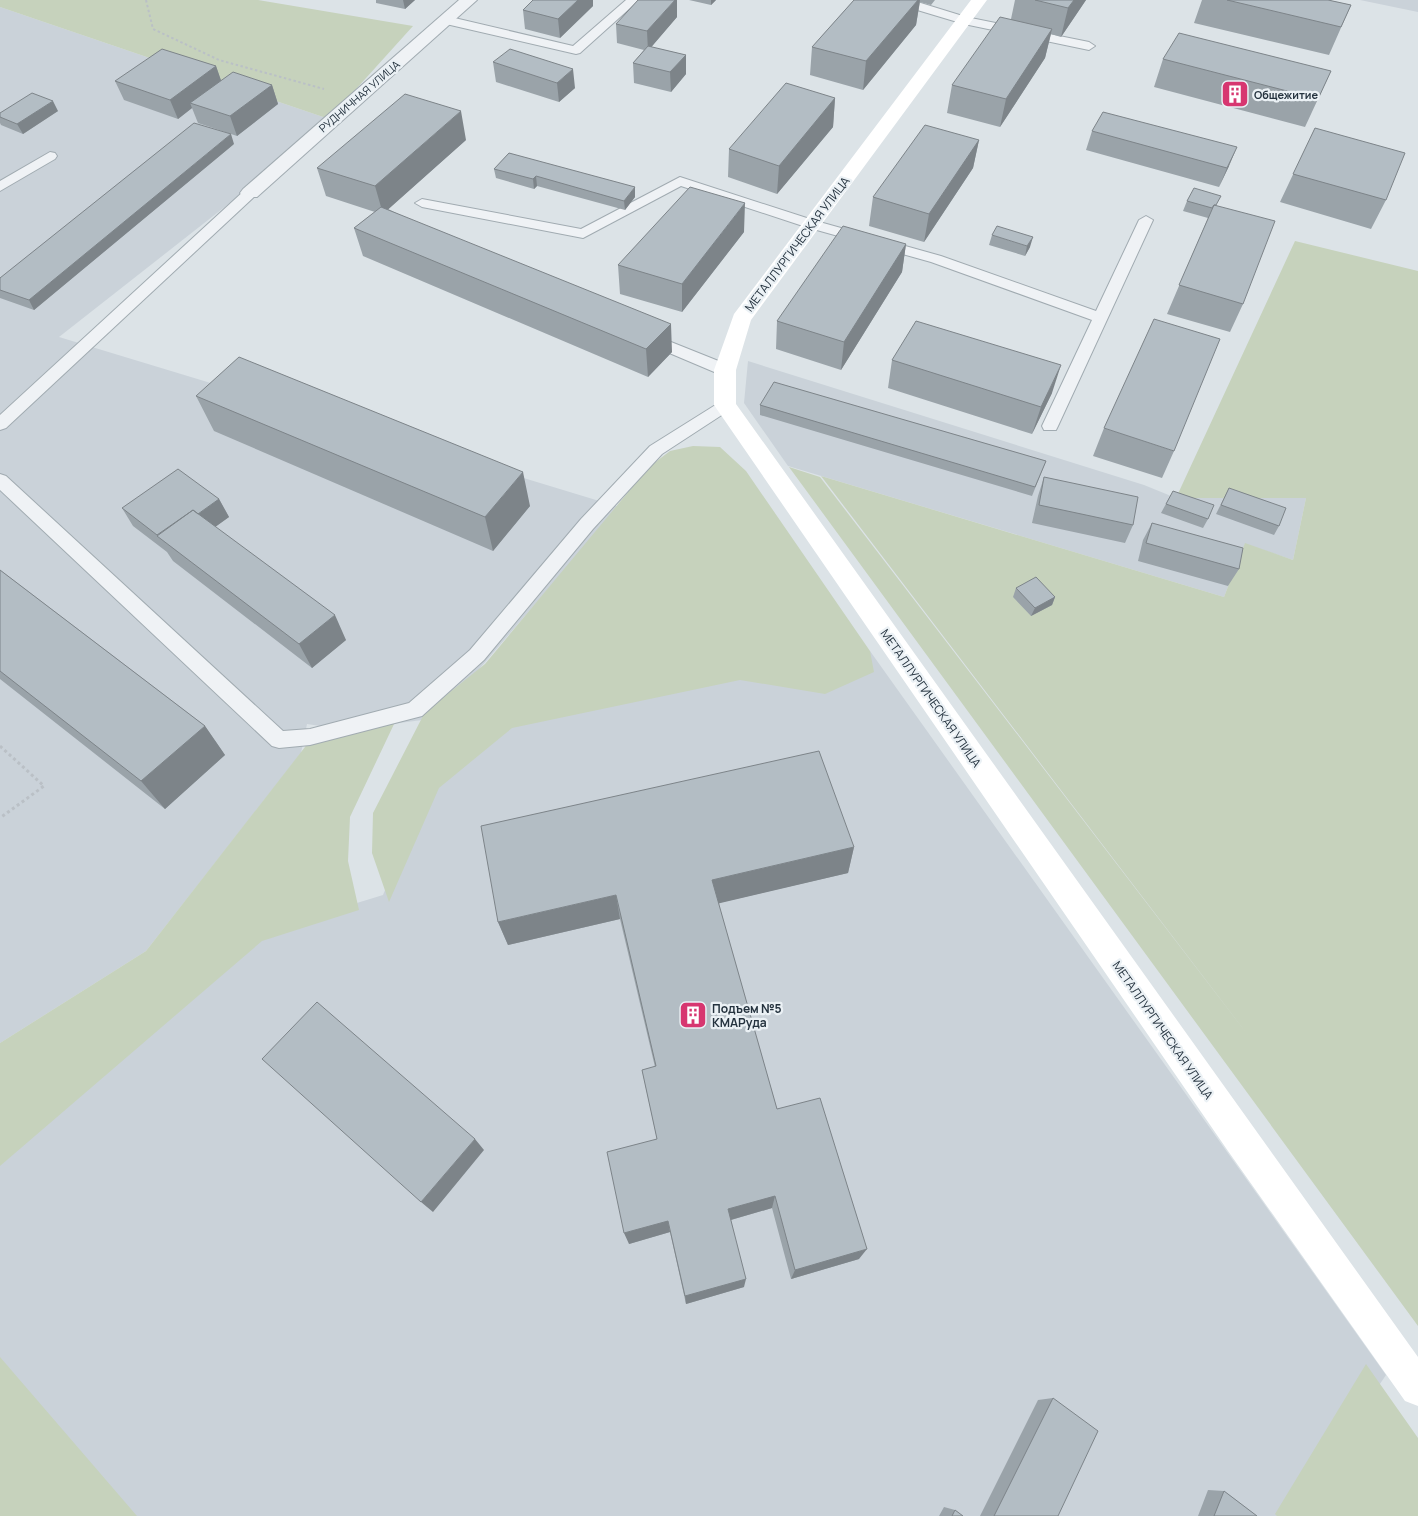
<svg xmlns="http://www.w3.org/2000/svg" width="1418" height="1516" font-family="Manrope,sans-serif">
	<rect width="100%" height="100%" fill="#dce3e7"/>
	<!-- built -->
	<path fill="#cad2d9" d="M1360,0H1418V12Z
		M0,7L329,119L231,202L59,337L619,507L474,675L422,720L347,730L307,724L301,753L146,951L0,1043Z
		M748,361L1144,485L1176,498H1306L1293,560L1245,544L1224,597L788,466L744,403Z
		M870,651L1386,1375L1292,1514L1293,1516H116L0,1381V1155L259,933L383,895L430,783L494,724Z"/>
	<!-- green -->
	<path fill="#c6d2bc" d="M0,0H258L413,26L329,119L0,7Z
		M1295,241L1418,271V1326L789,467L820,477L1254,1043L821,476L1224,597L1245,543L1293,560L1306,498H1176Z
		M693,446L720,447L746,471L870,651L874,672L825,694L740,680L512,728L439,788L389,902L372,853L373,813L425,712L485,664L649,467L670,451Z
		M395,722L350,817L348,861L359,910L262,941L0,1166V1043L146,951L319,729Z
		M0,1357L137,1516H0Z
		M1366,1364L1418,1438V1516H1277L1275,1514Z"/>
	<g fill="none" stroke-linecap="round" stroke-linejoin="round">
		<!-- lane casing -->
		<g stroke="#a1abb1" stroke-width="2">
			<path id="lane" d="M626,0H639L580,53L576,54L446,24L440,20L446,16L573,46Z
				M892,0H911L966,17L1089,42L1095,46L1089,50L964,24L894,3Z
				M50,152L55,153L57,156L55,159L0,191V181Z
				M680,177L816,221L941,256L1096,311L1139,220L1146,216L1153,220L1058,426L1056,430H1044L1042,426L1092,320L931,262L806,227L681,186L583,238L422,207L415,203L422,199L581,229Z
				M250,189L257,193L255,196L6,428L0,430V415L245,190Z
				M646,332L731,366L733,370L731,374H719L641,341L638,337L641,333Z
				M725,399L731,401L733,405L731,409L662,454L593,529L484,660L422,716L310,745L279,748L272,746L0,490V474L6,476L283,731L310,729L409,703L470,650L581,519L650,446Z"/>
		</g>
		<!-- street casing -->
		<g stroke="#a1abb1" stroke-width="2">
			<path id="street" d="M459,0H477L257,197H243L240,193L243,189Z"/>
		</g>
		<!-- path-far1 -->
		<path stroke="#bac0c6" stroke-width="2" stroke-dasharray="2.5 2.5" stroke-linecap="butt" d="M146,0L153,29L219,60L324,89"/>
		<!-- path -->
		<path stroke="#bac0c6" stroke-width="3" stroke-dasharray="3 3" stroke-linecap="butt" d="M0,746L44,786L0,818"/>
		<!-- lane -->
		<use href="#lane" fill="#eff2f5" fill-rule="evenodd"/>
		<!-- street -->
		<use href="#street" fill="#eff2f5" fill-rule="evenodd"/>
		<!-- secondary -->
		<path fill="#fff" fill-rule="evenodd" d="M971,0H987L751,320L736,370V404L1418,1357V1406L1405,1401L1228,1151L714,405V370L734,314Z"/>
	</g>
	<!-- wall -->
	<path fill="#9aa3a9" d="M376,0H415L405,9L376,3Z
		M689,0H716L711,5Z
		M854,0H935L931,5L920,2L916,25L863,90L810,75L812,47Z
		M1015,0H1086L1061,37L1051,34L1045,58L1000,127L947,113L952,85L1011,19Z
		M1202,0H1328L1351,5L1329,55L1194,23Z
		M593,6L560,38L525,29L523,10Z
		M677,17L651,47L686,55V74L671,92L634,83L633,63L644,50L617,43L616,24Z
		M1163,59L1331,71L1305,127L1154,87Z
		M493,62L575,88L559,102L496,82Z
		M216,66L221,81L272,85L278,104L237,136L198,123L192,108L178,119L124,100L115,81Z
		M835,98L833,127L777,194L728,177L729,149Z
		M58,111L23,134L1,125L0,123V113Z
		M1315,128L1386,200L1371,229L1280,202Z
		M1092,131L1229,166L1219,187L1086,150Z
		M466,140L388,209L672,352L648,377L363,256L354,228L375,212L326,196L317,168Z
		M979,140L973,168L924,242L869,226L873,197Z
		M234,144L34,310L0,298V278Z
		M509,153L635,197L625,210L537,186L534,189L496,178L494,169Z
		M1187,201L1217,206L1243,304L1230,332L1167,314L1208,218L1183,211Z
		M744,232L682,312L620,294L618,265Z
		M992,235L1030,247L1025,256L989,245Z
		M906,244L902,272L841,370L776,349L777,321Z
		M892,360L1052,393L1032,434L888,388Z
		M196,396L530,506L493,551L214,431Z
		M760,405L1046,461L1032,496L760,415Z
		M1104,428L1174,451L1162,478L1093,456Z
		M1044,477L1133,525L1125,543L1032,523L1038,496Z
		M1229,488L1279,526L1274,535L1216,514Z
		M1173,491L1208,519L1203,528L1161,513Z
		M219,499L229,517L215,527L346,640L312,668L173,561L167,552L133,526L122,508Z
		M1152,523L1239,569L1228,586L1138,561L1143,540Z
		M0,570L205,726L225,755L165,809L0,679Z
		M1016,588L1055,597L1052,605L1031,616L1013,597Z
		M854,847L848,873L718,903L777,1109L859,1259L791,1279L772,1208L731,1220L744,1287L686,1304L670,1232L629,1244L657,1139L642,1070L655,1067L620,919L508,945L498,922Z
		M1053,1398L1058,1516H980L1038,1400Z
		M1208,1490L1224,1491L1257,1516H1198Z
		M944,1507L955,1510L963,1516H939Z"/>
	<!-- shaded-wall -->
	<path fill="#7d8489" d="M403,0H415L405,9Z
		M578,0H593V6L560,38L558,19Z
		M675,0H677V17L648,51L647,31Z
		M711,0H716L711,5Z
		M918,0H920L916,25L863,90L866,61Z
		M1074,0H1086L1061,37L1068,8Z
		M1052,29L1045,58L1000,127L1006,99Z
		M686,55V74L671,92L670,72Z
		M216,66L223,86L190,103L192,108L178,119L170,100Z
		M573,69L575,88L559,102L557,83Z
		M272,85L278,104L237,136L230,116Z
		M835,98L833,127L777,194L779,166Z
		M53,101L58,111L23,134L17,124Z
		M461,111L466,140L383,214L375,186Z
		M231,134L234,144L34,310L29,300Z
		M979,140L973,168L924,242L929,214Z
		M1237,147L1229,166L1219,187L1227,168Z
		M536,176L537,186L534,189L533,179Z
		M635,187V197L625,210L624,201Z
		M745,203L744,232L682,312V284Z
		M1033,237L1030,247L1025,256L1027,246Z
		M906,244L902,272L841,370L844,342Z
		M671,324L672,352L648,377L646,349Z
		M1061,365L1052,393L1032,434L1041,407Z
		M523,472L530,506L493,551L485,517Z
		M219,499L229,517L179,553L163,540Z
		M1055,597L1052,605L1031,616L1035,608Z
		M335,615L346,640L312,668L299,644Z
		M205,726L225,755L165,809L141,781Z
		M854,847L848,873L712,905V880Z
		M616,895L620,919L508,945L498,922Z
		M475,1139L484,1150L433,1212L421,1202Z
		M775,1196L772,1208L727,1221L728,1209Z
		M668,1221L670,1232L629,1244L624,1233Z
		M867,1249L859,1259L791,1279L795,1270Z
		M746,1279L744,1287L686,1304L685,1296Z"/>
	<!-- building -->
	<path fill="#b3bdc4" stroke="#7d8489" d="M533,0H578L558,19L523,10Z
		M638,0H675L647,31L616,24Z
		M854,0H918L866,61L812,47Z
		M1035,0H1074L1068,8Z
		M1227,0H1328L1351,5L1341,27Z
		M1000,17L1052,29L1006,99L952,85Z
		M1179,33L1331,71L1318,99L1163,59Z
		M648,46L686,55L670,72L633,63Z
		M162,49L216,66L170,100L115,81Z
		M510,49L573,69L557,83L493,62Z
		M233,72L272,85L230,116L190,103Z
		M786,83L835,98L779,166L729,149Z
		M32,93L53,101L17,124L0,117V113Z
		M405,94L461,111L375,186L317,168Z
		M1103,112L1237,147L1227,168L1092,131Z
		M194,123L231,134L29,300L0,290V278Z
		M925,125L979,140L929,214L873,197Z
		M1315,128L1405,153L1386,200L1293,174Z
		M509,153L635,187L624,201L536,176L533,179L494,169Z
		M690,187L745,203L682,284L618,265Z
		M1194,188L1221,196L1216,205H1214L1212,208L1187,201Z
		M1214,205L1275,221L1243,304L1179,285Z
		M381,207L671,324L646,349L354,228Z
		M843,226L906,244L844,342L777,321Z
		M997,226L1033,237L1027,246L992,235Z
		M1154,319L1220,339L1174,451L1104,428Z
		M916,321L1061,365L1041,407L892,360Z
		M239,357L523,472L485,517L196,396Z
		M774,382L1046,461L1035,487L760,405Z
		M178,469L219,499L198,514L193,510L157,535L122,508Z
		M1044,477L1138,497L1133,525L1039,505Z
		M1229,488L1286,508L1279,526L1221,505Z
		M1173,491L1214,505L1208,519L1166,504Z
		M193,510L335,615L299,644L157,536Z
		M1152,523L1243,548L1239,569L1146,543Z
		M0,570L205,726L141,781L0,671Z
		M1036,577L1055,597L1035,608L1016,588Z
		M819,751L854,847L712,880L777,1109L820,1098L867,1249L795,1270L775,1196L728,1209L746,1279L685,1296L668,1221L624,1233L607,1152L657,1139L642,1070L656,1066L616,895L498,922L481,826Z
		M317,1002L475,1139L421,1202L262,1059Z
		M1053,1398L1098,1431L1058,1516H994Z
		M1224,1491L1257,1516H1214Z
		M955,1510L963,1516H952Z"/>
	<!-- icons -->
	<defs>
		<g id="building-square" transform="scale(1.4375)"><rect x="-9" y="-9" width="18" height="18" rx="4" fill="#d73670" stroke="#ebf1f5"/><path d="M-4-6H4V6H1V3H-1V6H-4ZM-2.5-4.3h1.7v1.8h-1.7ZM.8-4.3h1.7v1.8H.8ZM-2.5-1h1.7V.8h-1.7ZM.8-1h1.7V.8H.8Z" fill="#fff"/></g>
	</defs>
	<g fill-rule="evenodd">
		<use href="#building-square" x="1235" y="94"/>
		<use href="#building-square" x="693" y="1015"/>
	</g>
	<g text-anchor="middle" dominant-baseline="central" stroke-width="4.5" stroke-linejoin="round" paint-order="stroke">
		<!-- far-poi labels -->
		<g font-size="11" font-weight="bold" fill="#25333f" stroke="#ebf1f5" text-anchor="start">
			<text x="1254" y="94">Общежитие</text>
		</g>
		<!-- far-street labels -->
		<g font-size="11" fill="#25333f" stroke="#ebf1f5">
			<text transform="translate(359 96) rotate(-41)">РУДНИЧНАЯ УЛИЦА</text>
		</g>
		<!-- street labels -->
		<g font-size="12" fill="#25333f" stroke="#ebf1f5">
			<text transform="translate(797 244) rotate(-53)">МЕТАЛЛУРГИЧЕСКАЯ УЛИЦА</text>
			<text transform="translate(931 698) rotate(55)">МЕТАЛЛУРГИЧЕСКАЯ УЛИЦА</text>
			<text transform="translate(1163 1030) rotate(55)">МЕТАЛЛУРГИЧЕСКАЯ УЛИЦА</text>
		</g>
		<!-- poi labels -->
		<g font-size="12" font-weight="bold" fill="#25333f" stroke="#ebf1f5" text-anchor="start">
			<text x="712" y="1008">Подъем №5<tspan x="712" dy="14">КМАРуда</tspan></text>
		</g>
	</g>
</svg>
